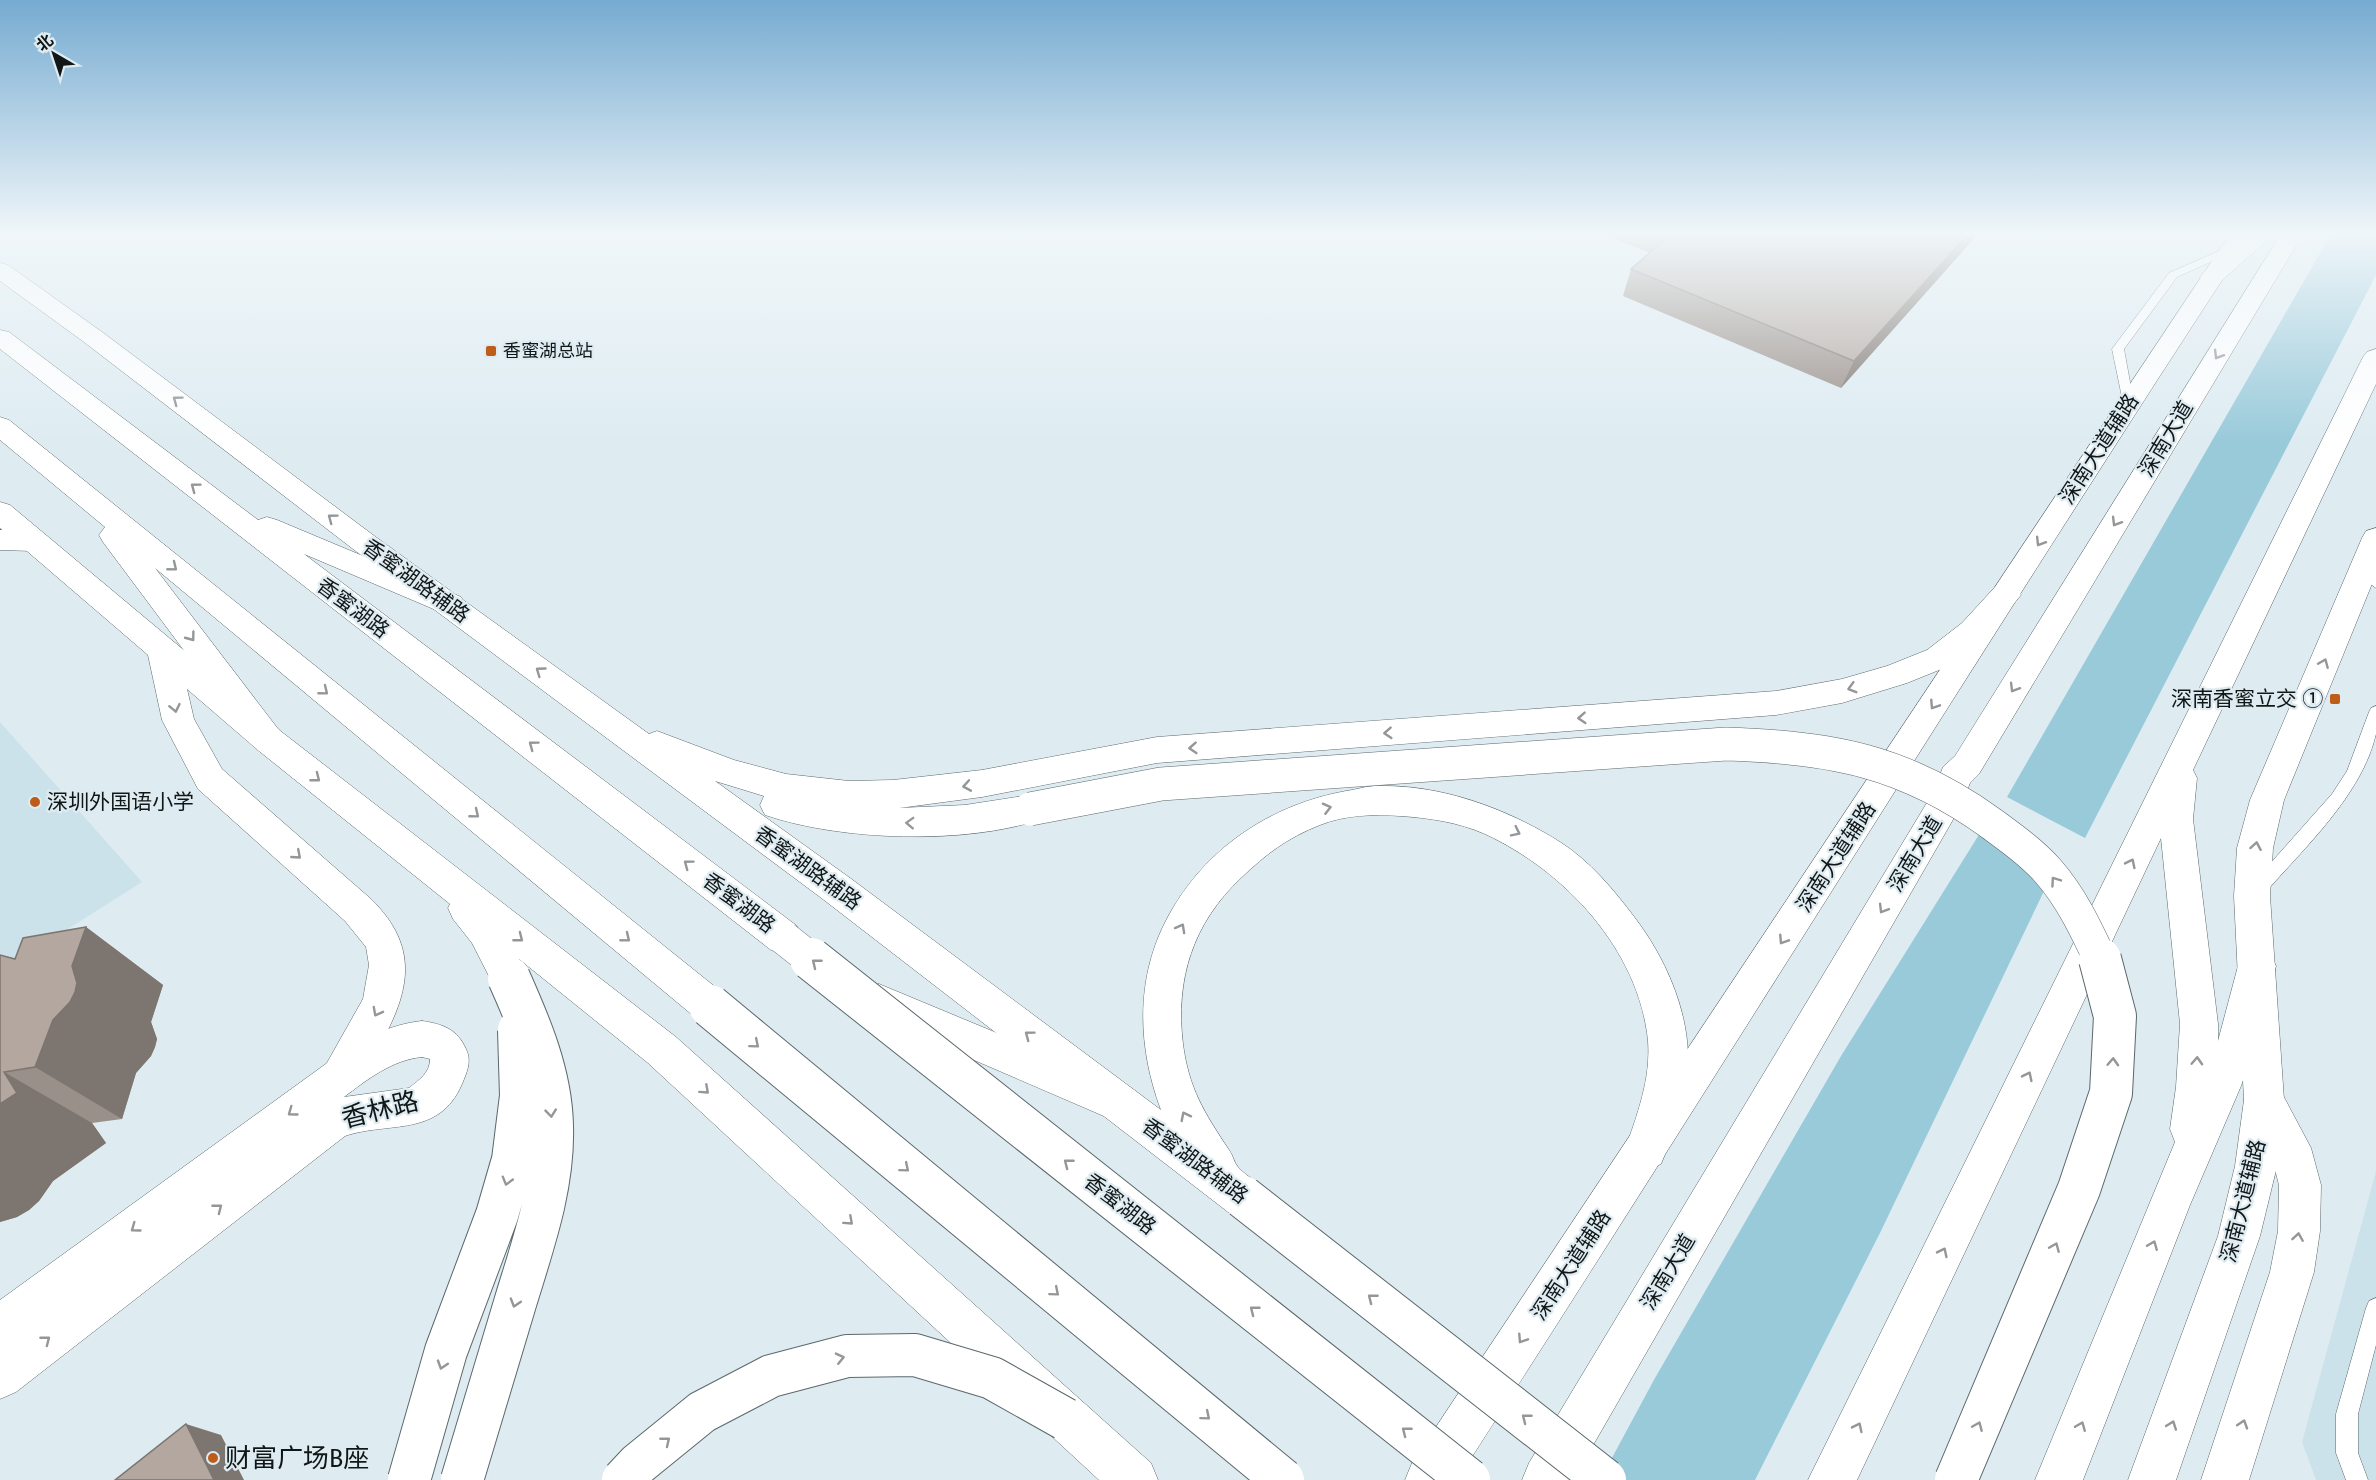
<svg xmlns="http://www.w3.org/2000/svg" width="2376" height="1480" font-family="'Fira Sans Condensed','Noto Sans SC',sans-serif">
	<rect width="100%" height="100%" fill="#deecf2"/>
	<!-- built -->
	<path fill="#cbe2ea" d="M0,722L142,882L0,972Z
		M2376,1171V1480H2316L2302,1442Z"/>
	<!-- green -->
	<path fill="#99cada" d="M2331,234H2376V275L2085,838L2007,797Z
		M1985,825L2057,864L1880,1233L1755,1480H1600L1655,1378L1841,1056Z"/>
	<g fill="none" stroke-linecap="round" stroke-linejoin="round">
		<!-- lane casing -->
		<g stroke="#5b686d" stroke-width="1">
			<path id="lane" d="M2233,245L2237,246V250L2177,277L2124,349L2134,404L2128,408L2124,407L2112,349L2169,273Z
				M2371,552L2376,554V588L2369,583L2364,557Z
				M2376,706C2376,715 2376,725 2376,734C2362,795 2304,848 2264,894L2258,896L2252,894L2250,889L2252,884L2332,794L2347,771L2369,712L2371,708Z
				M2376,1298V1345L2358,1414V1453L2368,1480H2346L2336,1453V1414L2366,1308L2369,1301Z"/>
		</g>
		<!-- secondary casing -->
		<g stroke="#5b686d" stroke-width="1">
			<path id="secondary" d="M2230,234H2252C1983,646 1724,1066 1457,1480H1405L1412,1463Z
				M2376,528V574L2284,800L2273,848L2270,896L2284,1100L2277,1166L2260,1236L2176,1480H2128L2218,1236L2235,1166L2244,1100L2234,896L2237,848L2250,800L2362,538L2366,531Z
				M11,529L43,534L48,541L43,548L33,551L0,550V530Z
				M422,1021C443,1024 457,1029 466,1049C472,1061 467,1072 462,1084C439,1138 389,1121 345,1136L16,1392L0,1399V1300L334,1058C361,1040 390,1024 422,1021ZM422,1057L430,1059C430,1073 419,1080 409,1088L344,1097C368,1079 392,1060 422,1057Z"/>
		</g>
		<!-- primary casing -->
		<g stroke="#5b686d" stroke-width="1">
			<path id="primary" d="M2249,234H2274L2220,282L2212,284L2204,282L2200,277L2204,272Z
				M2281,234H2303L1979,774L1970,783L1962,804L1573,1480H1522L1529,1463L1934,791L1943,767L1955,756Z
				M0,263L8,265L102,332L373,535L649,734L657,731L734,760L786,774L849,781L893,780L982,770L1157,737L1776,691L1842,679L1887,666L1927,650L1962,623L1995,587L2006,584L2017,587L2021,595L1984,639L1949,666L1907,683L1842,703L1776,715L1157,763L982,797L899,808L965,805L1030,795L1042,799L1047,809L1042,819C966,845 841,841 765,815L760,805L764,796L715,781L850,878L1161,1110C1136,1043 1135,971 1173,908C1210,845 1274,804 1346,791C1355,790 1366,786 1376,786C1440,784 1506,808 1560,842C1590,861 1614,890 1635,918C1664,956 1687,1007 1688,1055C1688,1092 1675,1131 1661,1164L1646,1170L1631,1164L1625,1150C1637,1115 1651,1079 1648,1041C1639,950 1565,871 1485,834C1458,822 1429,818 1400,816C1375,814 1344,815 1320,825C1287,838 1266,854 1241,878C1193,923 1175,979 1183,1044C1189,1089 1204,1112 1229,1150C1233,1155 1234,1163 1238,1167C1251,1181 1256,1177 1264,1197L1258,1212L1243,1218L1228,1212L824,900L353,549L84,342L0,281Z
				M2376,349V384L2193,770L2197,778L2193,819L2218,1024V1041L2238,966L2244,954L2257,949L2270,954L2276,966L2258,1036L2241,1086L2190,1205L2083,1480H2035L2175,1142L2170,1129L2176,1087L2180,1024L2161,838L1857,1480H1808L2363,357L2367,352Z
				M0,502L10,505L283,733L676,1037L1151,1463L1158,1480H1099L648,1063L519,959L528,978L522,990L509,995L496,990L472,943L453,919L448,908L450,904L259,751L187,689L194,719L222,769L371,899C422,949 409,995 376,1052C371,1061 360,1085 352,1091C348,1093 343,1094 339,1096L325,1090L319,1077L363,999L369,965L366,947L345,921L198,789L162,720L148,655L0,528Z"/>
		</g>
		<!-- highway casing -->
		<g stroke="#5b686d" stroke-width="1">
			<path id="highway" d="M0,330L9,332L258,520L267,517L277,520L461,597L465,605L461,613L450,616L304,554L797,926L802,938L797,950L784,954L771,950L0,349Z
				M0,417L9,420L724,994L729,1006L724,1018L710,1024L696,1018L155,568L288,742L283,751L271,755L259,751L103,542L99,535L105,527L0,440Z
				M879,984L1134,1090L1140,1104L1134,1118L1120,1123L865,1013L860,1001L865,989Z
				M2264,1081L2278,1086L2311,1148L2321,1185L2320,1231L2314,1272L2249,1480H2201L2270,1272L2278,1231L2279,1185L2271,1154L2244,1100L2250,1086Z"/>
		</g>
		<!-- lane -->
		<use href="#lane" fill="#fff" fill-rule="evenodd"/>
		<!-- secondary -->
		<use href="#secondary" fill="#fff" fill-rule="evenodd"/>
		<!-- primary -->
		<use href="#primary" fill="#fff" fill-rule="evenodd"/>
		<!-- highway -->
		<use href="#highway" fill="#fff" fill-rule="evenodd"/>
		<!-- primary-bridge-far1 casing -->
		<g stroke="#5b686d" stroke-width="34" stroke-linecap="butt">
			<path id="primary-bridge-far1" d="M1030,809L1161,784L1726,744C1830,747 1906,761 1992,824C2011,838 2032,853 2048,871C2071,897 2086,929 2101,961"/>
		</g>
		<!-- primary-bridge casing -->
		<g stroke="#5b686d" stroke-width="44" stroke-linecap="butt">
			<path id="primary-bridge" d="M1243,1197L1605,1480
				M409,1480L446,1351L497,1215L513,1160L521,1096L519,1030
				M462,1480C480,1420 498,1360 516,1300C533,1244 554,1186 552,1126C551,1074 530,1025 509,978
				M623,1480L638,1464L702,1412L771,1376L847,1356L915,1355L992,1378L1065,1419
				M1956,1480L2079,1189L2111,1093L2115,1016L2100,959"/>
		</g>
		<!-- highway-bridge-far1 casing -->
		<g stroke="#5b686d" stroke-width="34" stroke-linecap="butt">
			<path id="highway-bridge-far1" d="M784,938L813,961"/>
		</g>
		<!-- highway-bridge casing -->
		<g stroke="#5b686d" stroke-width="44" stroke-linecap="butt">
			<path id="highway-bridge" d="M811,959L1469,1480
				M710,1006L1283,1480"/>
		</g>
		<!-- primary-bridge-far1 -->
		<use href="#primary-bridge-far1" stroke="#fff" stroke-width="33"/>
		<!-- primary-bridge -->
		<use href="#primary-bridge" stroke="#fff" stroke-width="42"/>
		<!-- highway-bridge-far1 -->
		<use href="#highway-bridge-far1" stroke="#fff" stroke-width="33"/>
		<!-- highway-bridge -->
		<use href="#highway-bridge" stroke="#fff" stroke-width="42"/>
	</g>
	<!-- wall -->
	<path fill="#9a908a" d="M1603,234H1978L1841,388L1623,296L1631,269L1650,253Z
		M86,927L163,985L151,1022L157,1039L155,1047L151,1056L136,1073L122,1119L92,1123L106,1143L53,1181L39,1201L29,1210L17,1217L0,1222V955L15,959Z"/>
	<!-- shaded-wall -->
	<path fill="#7d7570" d="M1968,234H1978L1841,388L1854,361Z
		M86,927L163,985L151,1022L157,1039L155,1047L151,1056L136,1073L122,1119L35,1067Z
		M4,1072L92,1123L106,1143L53,1181L39,1201L29,1210L17,1217L0,1222V1104Z
		M186,1424L221,1435L244,1480H214Z"/>
	<!-- building -->
	<path fill="#b3a7a0" stroke="#7d7570" stroke-width="1.5" d="M1671,234H1968L1854,361L1631,269Z
		M86,927L72,966L77,983L75,992L70,1002L53,1020L35,1067L4,1072L17,1093L0,1104V955L15,959L23,938Z
		M186,1424L214,1480H115Z"/>
	<!-- one-way arrows -->
	<defs><path id="oneway-chevron" d="M-2-3.5L2.5 0L-2 3.5" fill="none" stroke-width="1.6" stroke-linecap="round" stroke-linejoin="round" transform="scale(1.5)"/></defs>
	<g stroke="#949697">
		<use href="#oneway-chevron" transform="translate(2218 355) rotate(121)"/>
		<use href="#oneway-chevron" transform="translate(177 400) rotate(-143)"/>
		<use href="#oneway-chevron" transform="translate(195 487) rotate(-143)"/>
		<use href="#oneway-chevron" transform="translate(332 518) rotate(-143)"/>
		<use href="#oneway-chevron" transform="translate(2116 522) rotate(121)"/>
		<use href="#oneway-chevron" transform="translate(2040 542) rotate(122)"/>
		<use href="#oneway-chevron" transform="translate(173 567) rotate(39)"/>
		<use href="#oneway-chevron" transform="translate(191 637) rotate(53)"/>
		<use href="#oneway-chevron" transform="translate(2324 663) rotate(-67)"/>
		<use href="#oneway-chevron" transform="translate(540 671) rotate(-144)"/>
		<use href="#oneway-chevron" transform="translate(1852 688) rotate(164)"/>
		<use href="#oneway-chevron" transform="translate(2014 688) rotate(121)"/>
		<use href="#oneway-chevron" transform="translate(324 691) rotate(39)"/>
		<use href="#oneway-chevron" transform="translate(1934 705) rotate(123)"/>
		<use href="#oneway-chevron" transform="translate(175 708) rotate(78)"/>
		<use href="#oneway-chevron" transform="translate(1582 718) rotate(176)"/>
		<use href="#oneway-chevron" transform="translate(1388 733) rotate(176)"/>
		<use href="#oneway-chevron" transform="translate(533 745) rotate(-143)"/>
		<use href="#oneway-chevron" transform="translate(1193 748) rotate(176)"/>
		<use href="#oneway-chevron" transform="translate(316 778) rotate(38)"/>
		<use href="#oneway-chevron" transform="translate(967 786) rotate(170)"/>
		<use href="#oneway-chevron" transform="translate(1327 808) rotate(-14)"/>
		<use href="#oneway-chevron" transform="translate(475 814) rotate(39)"/>
		<use href="#oneway-chevron" transform="translate(910 823) rotate(-178)"/>
		<use href="#oneway-chevron" transform="translate(1516 832) rotate(26)"/>
		<use href="#oneway-chevron" transform="translate(2256 846) rotate(-80)"/>
		<use href="#oneway-chevron" transform="translate(297 855) rotate(41)"/>
		<use href="#oneway-chevron" transform="translate(2131 863) rotate(-64)"/>
		<use href="#oneway-chevron" transform="translate(688 864) rotate(-143)"/>
		<use href="#oneway-chevron" transform="translate(2055 881) rotate(-125)"/>
		<use href="#oneway-chevron" transform="translate(1883 909) rotate(121)"/>
		<use href="#oneway-chevron" transform="translate(1181 928) rotate(-61)"/>
		<use href="#oneway-chevron" transform="translate(519 938) rotate(38)"/>
		<use href="#oneway-chevron" transform="translate(626 938) rotate(39)"/>
		<use href="#oneway-chevron" transform="translate(1783 940) rotate(123)"/>
		<use href="#oneway-chevron" transform="translate(816 963) rotate(-141)"/>
		<use href="#oneway-chevron" transform="translate(377 1012) rotate(118)"/>
		<use href="#oneway-chevron" transform="translate(1029 1035) rotate(-143)"/>
		<use href="#oneway-chevron" transform="translate(755 1044) rotate(40)"/>
		<use href="#oneway-chevron" transform="translate(2197 1061) rotate(-87)"/>
		<use href="#oneway-chevron" transform="translate(2113 1062) rotate(-87)"/>
		<use href="#oneway-chevron" transform="translate(2028 1076) rotate(-64)"/>
		<use href="#oneway-chevron" transform="translate(705 1090) rotate(42)"/>
		<use href="#oneway-chevron" transform="translate(292 1112) rotate(144)"/>
		<use href="#oneway-chevron" transform="translate(551 1113) rotate(84)"/>
		<use href="#oneway-chevron" transform="translate(1185 1116) rotate(-117)"/>
		<use href="#oneway-chevron" transform="translate(1068 1163) rotate(-142)"/>
		<use href="#oneway-chevron" transform="translate(905 1168) rotate(40)"/>
		<use href="#oneway-chevron" transform="translate(507 1181) rotate(106)"/>
		<use href="#oneway-chevron" transform="translate(218 1208) rotate(-38)"/>
		<use href="#oneway-chevron" transform="translate(849 1221) rotate(42)"/>
		<use href="#oneway-chevron" transform="translate(135 1228) rotate(144)"/>
		<use href="#oneway-chevron" transform="translate(2298 1237) rotate(-81)"/>
		<use href="#oneway-chevron" transform="translate(2153 1245) rotate(-68)"/>
		<use href="#oneway-chevron" transform="translate(2055 1247) rotate(-67)"/>
		<use href="#oneway-chevron" transform="translate(1943 1252) rotate(-64)"/>
		<use href="#oneway-chevron" transform="translate(1055 1292) rotate(40)"/>
		<use href="#oneway-chevron" transform="translate(1372 1298) rotate(-142)"/>
		<use href="#oneway-chevron" transform="translate(515 1303) rotate(107)"/>
		<use href="#oneway-chevron" transform="translate(1254 1310) rotate(-142)"/>
		<use href="#oneway-chevron" transform="translate(1522 1339) rotate(123)"/>
		<use href="#oneway-chevron" transform="translate(46 1340) rotate(-38)"/>
		<use href="#oneway-chevron" transform="translate(840 1358) rotate(-13)"/>
		<use href="#oneway-chevron" transform="translate(442 1365) rotate(108)"/>
		<use href="#oneway-chevron" transform="translate(1206 1416) rotate(40)"/>
		<use href="#oneway-chevron" transform="translate(1526 1418) rotate(-142)"/>
		<use href="#oneway-chevron" transform="translate(2243 1424) rotate(-72)"/>
		<use href="#oneway-chevron" transform="translate(2172 1425) rotate(-70)"/>
		<use href="#oneway-chevron" transform="translate(1978 1426) rotate(-67)"/>
		<use href="#oneway-chevron" transform="translate(2081 1426) rotate(-68)"/>
		<use href="#oneway-chevron" transform="translate(1858 1427) rotate(-64)"/>
		<use href="#oneway-chevron" transform="translate(1406 1431) rotate(-142)"/>
		<use href="#oneway-chevron" transform="translate(666 1441) rotate(-39)"/>
	</g>
	<!-- sky -->
	<linearGradient id="sky" x2="0" y2="1"><stop stop-color="#76abd1"/><stop offset="0.53" stop-color="#f0f6f9"/><stop offset="1" stop-color="#f0f6f9" stop-opacity="0"/></linearGradient>
	<rect width="2376" height="441" fill="url(#sky)"/>
	<!-- markers -->
	<g fill="#bd5d19" stroke="#deecf2" stroke-width="2">
		<rect x="485" y="345" width="12" height="12" rx="3"/>
		<rect x="2329" y="693" width="12" height="12" rx="3"/>
		<circle cx="35" cy="802" r="6"/>
		<circle cx="213" cy="1458" r="6"/>
	</g>
	<g text-anchor="middle" dominant-baseline="central" stroke-width="4.5" stroke-linejoin="round" paint-order="stroke">
		<!-- far-poi labels -->
		<g font-size="18" fill="#111617" stroke="#deecf2" text-anchor="start">
			<text x="503" y="351">香蜜湖总站</text>
		</g>
		<!-- street labels -->
		<g font-size="21" fill="#111617" stroke="#deecf2">
			<text transform="translate(2166 439) rotate(-59)">深南大道</text>
			<text transform="translate(2099 449) rotate(-57)">深南大道辅路</text>
			<text transform="translate(416 581) rotate(36)">香蜜湖路辅路</text>
			<text transform="translate(353 608) rotate(37)">香蜜湖路</text>
			<text transform="translate(1915 854) rotate(-59)">深南大道</text>
			<text transform="translate(1836 857) rotate(-57)">深南大道辅路</text>
			<text transform="translate(808 868) rotate(36)">香蜜湖路辅路</text>
			<text transform="translate(739 903) rotate(37)">香蜜湖路</text>
			<text transform="translate(1195 1161) rotate(37)">香蜜湖路辅路</text>
			<text transform="translate(2243 1201) rotate(-76)">深南大道辅路</text>
			<text transform="translate(1120 1204) rotate(38)">香蜜湖路</text>
			<text transform="translate(1571 1265) rotate(-57)">深南大道辅路</text>
			<text transform="translate(1668 1272) rotate(-59)">深南大道</text>
		</g>
		<!-- poi labels -->
		<g font-size="21" fill="#111617" stroke="#deecf2" text-anchor="end">
			<text x="2323" y="699">深南香蜜立交 ①</text>
			<text x="47" y="802" text-anchor="start">深圳外国语小学</text>
		</g>
		<!-- near-street labels -->
		<g font-size="26" fill="#111617" stroke="#deecf2">
			<text transform="translate(380 1110) rotate(-14)">香林路</text>
		</g>
		<!-- near-poi labels -->
		<g font-size="26" fill="#111617" stroke="#deecf2" text-anchor="start">
			<text x="225" y="1458">财富广场B座</text>
		</g>
	</g>
	<!-- north arrow -->
	<g transform="translate(54 54) rotate(321)" stroke="#deecf2" stroke-width="4.5" paint-order="stroke">
	<path d="M0-4.5L10 22L0 15L-10 22Z" fill="#111617"/>
	<text y="-9" font-size="16" font-weight="bold" text-anchor="middle" fill="#111617">北</text>
	</g>
</svg>
